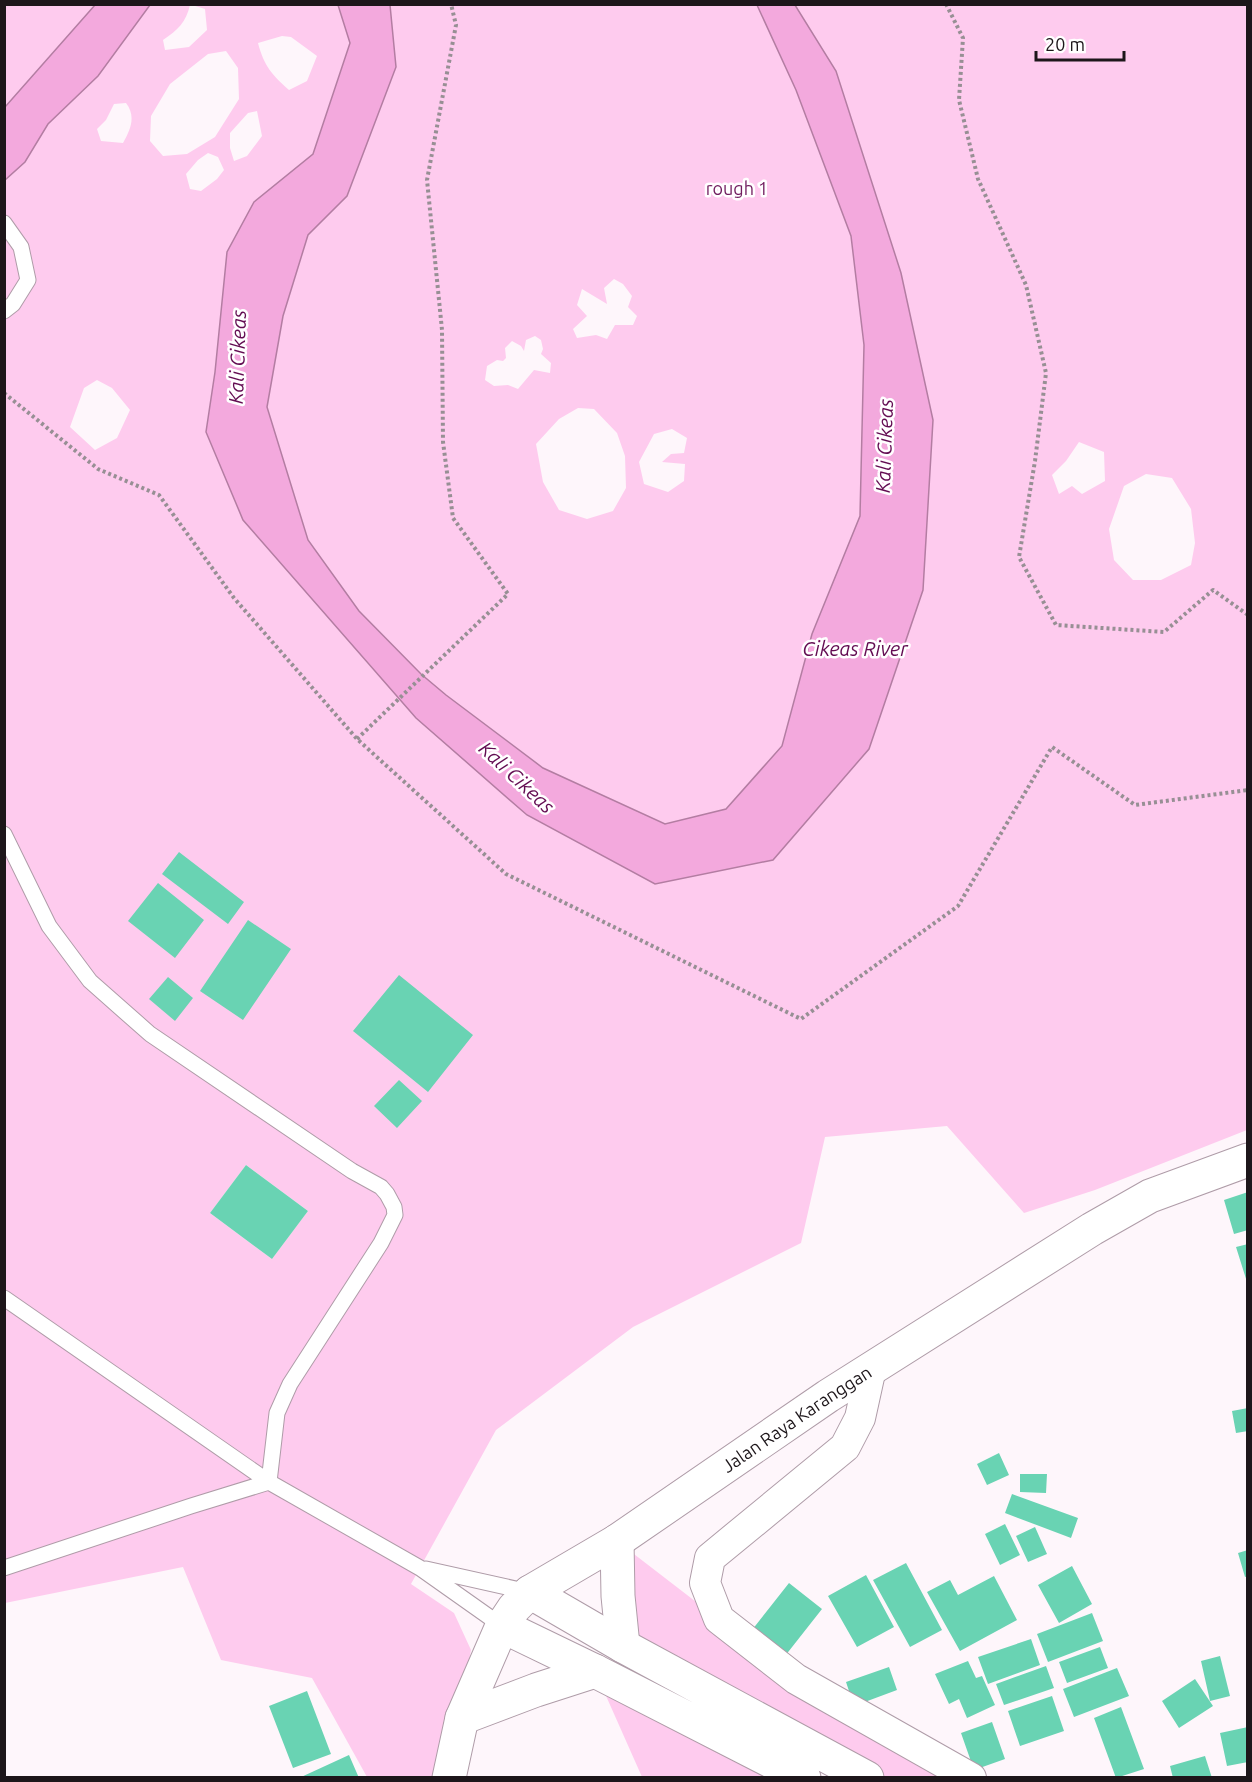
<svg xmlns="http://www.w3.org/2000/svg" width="1252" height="1782" font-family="Ubuntu,sans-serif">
	<rect width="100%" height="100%" fill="#fef6fb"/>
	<!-- green -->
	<path fill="#fecbee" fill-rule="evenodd" d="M5,5H95L5,107Z
		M150,5H190C186,22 178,30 163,40L165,50L189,47L207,30L205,9L192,5H338L350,43L313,154L254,202L215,372L206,432L367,663L392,690L655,884L773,859L869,749L933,420L901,273L836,71L795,5H1247V1130L1095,1190L1024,1213L947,1126L825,1137L801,1243L633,1327L496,1430L411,1584L454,1613L471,1650L454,1740L435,1777H367L312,1678L221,1660L183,1567L5,1603L4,180L25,162L48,124L98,76ZM282,36L291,37L317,56L307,81L289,90C272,75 264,66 258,43ZM226,51L238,68L239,99L215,137L187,154L163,156L150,141L151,116L170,84L208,54ZM126,103C136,116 131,129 123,143L101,141L97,129L106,120L114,104ZM257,111L262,136L247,156L234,161L230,148V133L248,113ZM208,153L218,157L224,170L217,179L201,191L190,189L186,174L198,160ZM97,380L112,388L130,410L117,438L95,450L70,427L84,388ZM1079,442L1104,452L1105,481L1082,494L1072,486L1059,494L1052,475L1066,461ZM1146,474L1172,478L1191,509L1195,543L1191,565L1161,580H1133L1114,560L1109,529L1124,486ZM246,1165L308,1211L272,1259L210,1213Z
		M390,5H757L796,90L851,236L864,345L860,516L812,634L782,746L726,809L665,824L543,768L446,695L421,674L359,611L308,540L267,407L283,316L308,235L347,196L396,67ZM614,279L623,284L632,296L628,307L637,316L633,325H615L607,339L596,335L577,338L573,329L587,316L577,305L582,289L607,304L604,288ZM535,336L541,340L543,349L541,354L551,363L550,373L534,370L518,389L508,385L494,386L485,380L487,366L497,360L503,361L506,358L505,348L512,341L521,346L524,351L526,340ZM578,408L594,409L617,433L625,456L626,488L613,511L587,519L559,510L543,482L536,444L559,419ZM672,429L687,438L684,453L671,454L662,462L685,464L684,481L668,492L644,484L639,462L654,434Z
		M617,1541L796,1679L971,1777H867L623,1646Z
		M595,1671L804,1777H642Z"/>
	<!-- water -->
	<path fill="#f3a9dd" stroke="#b37da2" stroke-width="1.5" d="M95,5H150L98,76L48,124L25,162L5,180V107Z
		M338,5H390L396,67L347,196L308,235L283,316L267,407L308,540L359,611L421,674L446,695L543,768L665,824L726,809L782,746L812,634L860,516L864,345L851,236L796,90L757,5H795L836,71L901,273L933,420L923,590L869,749L773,860L655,884L527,815L416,718L243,520L206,432L215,372L227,252L254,202L313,154L350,43Z"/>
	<!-- building -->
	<path fill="#69d3b3" d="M179,852L244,902L228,924L162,874Z
		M158,883L204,920L175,958L128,921Z
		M248,920L291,949L243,1020L200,991Z
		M399,975L473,1035L428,1092L353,1031Z
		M168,977L193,998L175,1021L149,999Z
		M399,1080L422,1101L397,1128L374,1106Z
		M246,1165L308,1211L272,1259L210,1213Z
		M1248,1192V1230L1234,1234L1224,1200Z
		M1248,1244V1282H1247L1236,1247Z
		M1248,1408V1431L1236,1433L1232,1411Z
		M999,1453L1009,1475L987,1485L977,1464Z
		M1020,1474H1047L1046,1493L1020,1492Z
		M1012,1494L1078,1518L1071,1538L1005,1513Z
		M1005,1524L1020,1555L1000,1565L985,1534Z
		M1035,1527L1047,1554L1028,1562L1016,1536Z
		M1248,1550V1576L1245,1577L1238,1553Z
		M906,1563L942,1630L910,1647L873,1580Z
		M1072,1566L1092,1604L1059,1623L1038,1585Z
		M866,1575L894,1627L857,1647L828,1596Z
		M994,1576L1017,1620L960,1651L927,1592L950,1580L958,1595Z
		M789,1583L822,1609L785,1656L752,1630Z
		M1092,1613L1103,1641L1048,1662L1037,1634Z
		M1031,1639L1040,1665L988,1684L978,1657Z
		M1100,1647L1108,1668L1067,1683L1059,1662Z
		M1220,1656L1230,1696L1210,1701L1201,1661Z
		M968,1661L976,1678L982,1676L995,1705L967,1718L959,1699L949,1704L935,1674Z
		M1046,1666L1054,1688L1004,1705L996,1684Z
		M889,1667L897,1690L854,1706L846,1682Z
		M1117,1668L1129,1696L1074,1717L1063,1689Z
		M1195,1679L1213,1706L1179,1728L1162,1701Z
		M307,1691L331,1754L293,1768L269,1706Z
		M1052,1696L1064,1731L1020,1746L1008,1711Z
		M1121,1707L1144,1769L1116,1778L1094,1718Z
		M992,1722L1005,1759L974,1770L961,1733Z
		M1248,1727V1762L1227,1766L1220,1733Z
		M349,1755L359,1778H299Z
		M1205,1756L1212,1778H1173L1170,1766Z"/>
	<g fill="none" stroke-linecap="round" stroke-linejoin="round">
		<!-- service casing -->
		<g stroke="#af9ca8" stroke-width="17">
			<path id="service" d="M4,223L21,247L28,280L13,304L4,311
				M4,834L49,926L90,981L150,1034L352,1171L381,1187L387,1194L394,1207L395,1215L381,1243L290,1384L277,1413L269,1482
				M4,1298L269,1482L420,1568L502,1626
				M4,1568L191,1506L269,1482
				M426,1569L529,1592"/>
		</g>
		<!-- minor casing -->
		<g stroke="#af9ca8" stroke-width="32">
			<path id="minor" d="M871,1368L860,1418L845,1447L710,1558L705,1583L719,1619L796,1679L971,1778"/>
		</g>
		<!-- tertiary casing -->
		<g stroke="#af9ca8" stroke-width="35">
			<g id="tertiary">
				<path d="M617,1541L618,1596L623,1646"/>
				<path d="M462,1718L536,1690L595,1671"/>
				<path id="s1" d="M449,1778L462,1718L502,1626L514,1608L530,1592L617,1541L828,1396L1092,1229L1150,1196L1248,1160"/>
			</g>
		</g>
		<!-- motorway casing -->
		<g stroke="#af9ca8" stroke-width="35">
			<path id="motorway" d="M530,1592L623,1646L867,1778
				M502,1626L595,1671L804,1778"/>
		</g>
		<!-- path -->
		<path stroke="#978f94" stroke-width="4" stroke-dasharray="3 3" stroke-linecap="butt" d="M946,4L963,38L959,100L978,179L1026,285L1046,373L1035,461L1019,557L1056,625L1164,632L1213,590L1248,615
			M4,393L98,469L159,495L234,598L357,739L506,874L801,1019L958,906L1052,747L1135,805L1248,790
			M357,739L508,594L453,518L443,442L442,330L427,180L456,25L451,4"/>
		<!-- service -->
		<use href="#service" stroke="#fff" stroke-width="15"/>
		<!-- minor -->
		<use href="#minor" stroke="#fff" stroke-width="30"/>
		<!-- tertiary -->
		<use href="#tertiary" stroke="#fff" stroke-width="33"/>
		<!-- motorway -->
		<use href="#motorway" stroke="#fff" stroke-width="33"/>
	</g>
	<g text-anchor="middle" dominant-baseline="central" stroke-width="5" stroke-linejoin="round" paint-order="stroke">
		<!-- park labels -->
		<g font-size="18" fill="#711d5f" stroke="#fff">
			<text x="737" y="188">rough 1</text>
		</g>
		<!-- street labels -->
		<g font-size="18" fill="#1d161a" stroke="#fff">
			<text stroke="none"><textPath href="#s1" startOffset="524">Jalan Raya Karanggan</textPath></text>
		</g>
		<!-- water labels -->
		<g font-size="20" font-style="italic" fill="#630c52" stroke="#fff">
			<text transform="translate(237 357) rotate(-88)">Kali Cikeas</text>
			<text transform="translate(884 446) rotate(-88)">Kali Cikeas</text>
			<text x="855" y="648">Cikeas River</text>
			<text transform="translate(517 777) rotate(43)">Kali Cikeas</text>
		</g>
	</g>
	<!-- border -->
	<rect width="1252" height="1782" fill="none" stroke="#1d161a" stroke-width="12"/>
	<!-- scale -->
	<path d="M1036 51v9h88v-9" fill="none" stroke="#1d161a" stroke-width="3"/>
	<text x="1045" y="51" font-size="18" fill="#1d161a" stroke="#ffffff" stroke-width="4.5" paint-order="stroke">20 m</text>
</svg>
